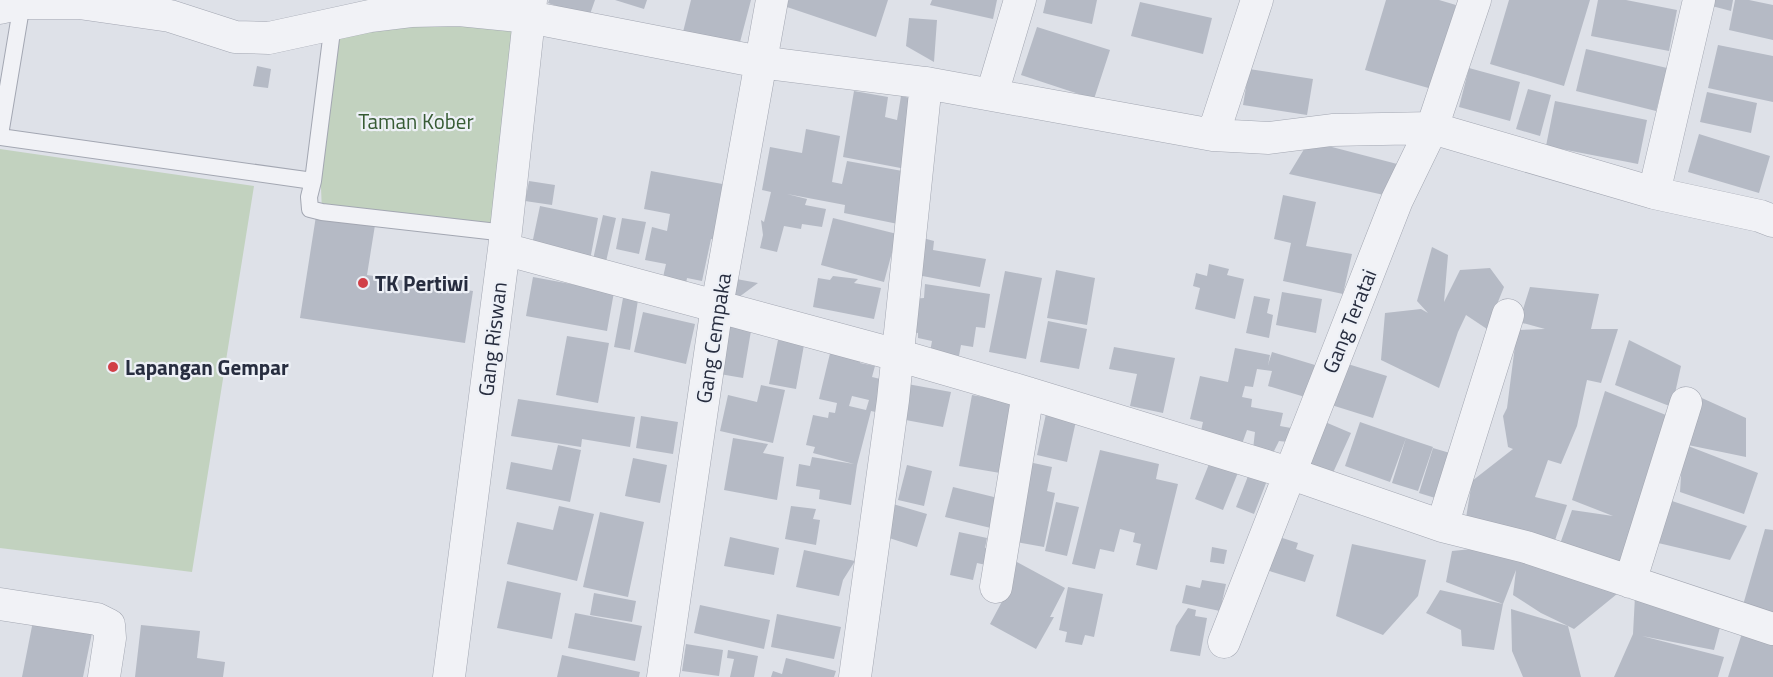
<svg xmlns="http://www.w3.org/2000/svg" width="1773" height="677" font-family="'Titillium Web',sans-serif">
	<rect width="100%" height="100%" fill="#dee1e8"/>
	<!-- green -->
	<path fill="#c2d2bf" d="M333,23L528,26L493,231L322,212L319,138Z
		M0,149L254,186L192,572L0,548Z"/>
	<!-- building -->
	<path fill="#b5bac5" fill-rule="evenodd" d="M549,0H595L589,17L548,3Z
		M615,0H647L644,9Z
		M691,0H751L739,46L683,32Z
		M789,0H888L876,37L784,6Z
		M932,0H997L993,19L930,5Z
		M1046,0H1097L1092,24L1043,13Z
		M1386,0H1439L1456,5L1432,89L1365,70Z
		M1509,0H1590L1564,86L1490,64Z
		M1598,0H1626L1677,10L1669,51L1591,36Z
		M1709,0H1733L1731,11L1708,5Z
		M1735,0H1749L1773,5V40L1729,30Z
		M1140,2L1212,18L1203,54L1131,36Z
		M909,18L937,20L934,62L906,46Z
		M1037,27L1110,50L1094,99L1021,75Z
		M1718,45L1773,56V102L1708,88Z
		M1586,49L1667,68L1656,111L1576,91Z
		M257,66L271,69L268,88L253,86Z
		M1469,68L1520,82L1510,121L1459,107Z
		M1249,69L1313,79L1307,115L1243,105Z
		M1528,89L1551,95L1540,136L1516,129Z
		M854,91L888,97L885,117L897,120L901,96L923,101L911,170L843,157Z
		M1707,92L1757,103L1751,133L1700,122Z
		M1555,101L1647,120L1638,164L1546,146Z
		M806,129L840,136L832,182L842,184L847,161L908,172L898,224L844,213L845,205L787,194L807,199L805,205L826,209L822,227L802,224L801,229L784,226L777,252L760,248L763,235L761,220L764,222L771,192L762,190L770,147L802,153Z
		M1699,134L1770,156L1759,193L1688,172Z
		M1309,141L1401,165L1393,197L1289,174Z
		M651,171L728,185L719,240L711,239L702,281L687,278L685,290L661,286L666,264L645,260L652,227L667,231L670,214L644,209Z
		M529,181L555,185L552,205L525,201Z
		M1283,195L1316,202L1306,246L1352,254L1343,294L1283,281L1291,243L1274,239Z
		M540,206L598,218L590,260L531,249Z
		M603,215L616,218L605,266L592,264Z
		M316,216L375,225L367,275L473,291L465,343L300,318Z
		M622,218L646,222L639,254L616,249Z
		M833,218L897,234L884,282L821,265Z
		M919,237L934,241L933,250L986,259L980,287L912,274Z
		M1432,247L1448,255L1444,302L1460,270L1490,268L1504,287L1487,329L1466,315L1458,332L1439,388L1381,360L1385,313L1421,309L1428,313L1417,301Z
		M1209,264L1229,269L1227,275L1244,279L1235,319L1195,309L1200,288L1193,286L1196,273L1207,276Z
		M1056,270L1095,278L1087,325L1047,318Z
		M1005,271L1042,278L1026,359L989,352Z
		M833,276L858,279L854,283L881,288L874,319L813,307L818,278L830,280Z
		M533,277L614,292L607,331L526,316Z
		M731,278L758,283L735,300Z
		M925,284L990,294L985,328L976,327L973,347L961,345L959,356L930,352L932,341L918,338V333L907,331L912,299L924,298Z
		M1530,287L1599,294L1591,329H1618L1601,383L1587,380L1577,426L1561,464L1548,460L1535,497L1567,505L1551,552L1465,524L1472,481L1513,449L1508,447L1503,416L1507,408L1517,330L1545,329L1519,322Z
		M1282,292L1322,299L1316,333L1276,325Z
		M1254,296L1270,299L1267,313L1273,315L1269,338L1246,333Z
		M623,298L638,300L630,350L614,347Z
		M643,312L695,324L686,364L634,352Z
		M724,320L752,325L743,378L714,373Z
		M1048,321L1087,329L1079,369L1040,362Z
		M567,336L609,343L598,403L556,395Z
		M778,340L804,345L796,389L769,384Z
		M1629,340L1681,366L1672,407L1615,385Z
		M833,341L864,349L860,363L875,366L872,377L893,382L885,414L871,411L857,465L851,505L819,499L820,490L796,486L799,464L810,466L812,457L854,464L813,453L815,447L806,445L813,415L828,418L829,412L835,413L837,403L819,399ZM852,396L869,400L866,410L849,406Z
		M1114,347L1175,358L1163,413L1130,406L1137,374L1109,369Z
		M1235,348L1270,355L1268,365L1272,352L1315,365L1305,397L1268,386L1272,371L1257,369L1253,387L1245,386L1242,397L1252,399L1251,407L1283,413L1280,426L1291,428L1288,442L1279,441L1273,453L1253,449L1255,432L1247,430L1242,444L1200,435L1203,422L1190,419L1200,376L1228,382Z
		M1338,361L1387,376L1373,418L1325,403Z
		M902,383L951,392L943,427L895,418Z
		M761,385L785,390L773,443L720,431L728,395L757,402Z
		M1605,391L1666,415L1655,457L1633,518L1631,561L1611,563L1560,544L1572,510L1613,516L1572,500Z
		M1693,394L1746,418V457L1683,444Z
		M972,395L1018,403L1006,474L959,466Z
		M518,399L635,417L630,447L582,439L581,447L511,436Z
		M1046,414L1076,421L1067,462L1037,455Z
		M641,416L678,422L673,454L636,448Z
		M1318,419L1351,433L1332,475L1300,460Z
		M1360,422L1406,438L1390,482L1345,466Z
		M733,438L768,444L763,453L784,457L777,500L724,490Z
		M1406,438L1433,447L1418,491L1392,483Z
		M1683,444L1758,473L1744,514L1680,492Z
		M558,445L581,450L570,502L506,489L511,462L552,470Z
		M1433,448L1460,456L1445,501L1419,493Z
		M1100,450L1159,464L1156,479L1178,484L1157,570L1136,565L1141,544L1133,542L1135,533L1120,529L1114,552L1100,549L1095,569L1072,564Z
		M1213,454L1241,465L1223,510L1195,499Z
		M633,458L667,465L660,503L625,496Z
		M1024,461L1052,467L1047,491L1055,493L1044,547L1011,541Z
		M907,465L932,471L924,506L898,500Z
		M1250,471L1268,478L1254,514L1236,507Z
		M953,487L1002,499L995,529L945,517Z
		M1663,498L1747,526L1730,560L1654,542Z
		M1056,502L1079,507L1067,556L1045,551Z
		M893,504L927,514L917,547L883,536Z
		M559,506L594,514L577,581L507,564L517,522L553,530Z
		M791,506L816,509L813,519L820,520L816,545L785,539Z
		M600,512L644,522L628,597L583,587Z
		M1765,529L1773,530V614L1743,605Z
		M959,532L987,538L985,548L989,549L986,565L977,563L973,580L950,575Z
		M1273,535L1298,543L1296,549L1314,555L1305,582L1263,569Z
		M730,537L779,548L774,575L724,566Z
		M1352,544L1426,560L1418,596L1383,635L1336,616Z
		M1212,547L1227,550L1224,564L1210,562Z
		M1492,547L1628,585L1574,629L1568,626L1581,677H1523L1512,651L1511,609L1568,626L1541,613L1513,595L1516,570L1503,604L1446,582L1452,551Z
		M804,550L855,561L843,580L839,596L796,587Z
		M1013,560L1065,588L1050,617H1054L1036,649L990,624L1006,594Z
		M1202,580L1226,584L1220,611L1182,603L1186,585L1200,588Z
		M507,581L561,593L552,639L497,628Z
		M1068,587L1103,594L1094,637L1085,635L1082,645L1065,642L1067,632L1059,630Z
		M1440,590L1503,604L1494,650L1462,646L1461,630L1426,613Z
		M594,593L636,601L632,622L590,615Z
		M1635,596L1723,616L1714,650L1642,636L1724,657L1718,677H1614L1633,634Z
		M700,605L770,620L764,649L694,633Z
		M1188,608L1196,610L1195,616L1207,618L1200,656L1170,651L1176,626Z
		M575,613L642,626L635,661L568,648Z
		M777,614L841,627L834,659L771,647Z
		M34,616L93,628L83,677H22Z
		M141,625L200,631L197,658L225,662L223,677H135Z
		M1743,630L1773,641V677H1728Z
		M686,644L723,650L719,676L682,671Z
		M728,650L758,656L754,677H730L734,659L727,658Z
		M562,655L640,672L639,677H557Z
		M786,658L836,671L834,677H771L773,671L782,674Z"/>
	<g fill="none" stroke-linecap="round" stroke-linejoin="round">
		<!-- service casing -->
		<g stroke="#a3a7b2" stroke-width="18">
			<path id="service" d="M333,23L313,181L309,197L310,209L322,212L506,233
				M0,135L22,3
				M0,137L313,181"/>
		</g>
		<!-- minor casing -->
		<g stroke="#a3a7b2" stroke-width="33">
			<path id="minor" d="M0,8L22,3H79L170,16L235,37L269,38L370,16L411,11L459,10L529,17L760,62L926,83L1213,135L1269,138L1332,130L1432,128L1654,193L1760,216L1773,221
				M992,94L1020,0
				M1213,135L1257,0
				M1654,193L1699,0
				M504,249L897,355L1028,393L1289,473L1442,526L1526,547L1773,629
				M1442,526L1508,315
				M1630,582L1686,403
				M996,587L1028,393
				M0,604L97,619L109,625L110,638L104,677
				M1224,642L1397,200L1432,128L1475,0
				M449,677L504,249L531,0
				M663,677L717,306L772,0
				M855,677L893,400L926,83"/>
		</g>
		<!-- service -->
		<use href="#service" stroke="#f1f2f6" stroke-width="16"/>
		<!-- minor -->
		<use href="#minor" stroke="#f1f2f6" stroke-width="32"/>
	</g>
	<!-- markers -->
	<g fill="#d13f47" stroke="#edf0f6" stroke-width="2">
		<circle cx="363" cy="283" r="6"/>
		<circle cx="113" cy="367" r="6"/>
	</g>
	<g text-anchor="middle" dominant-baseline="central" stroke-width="4.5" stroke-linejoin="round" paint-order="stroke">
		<!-- park labels -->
		<g font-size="21" fill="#375b34" stroke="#edf0f6">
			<text x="416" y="121">Taman Kober</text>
		</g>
		<!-- poi labels -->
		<g font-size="21" font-weight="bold" fill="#272d3f" stroke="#edf0f6" text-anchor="start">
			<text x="375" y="283">TK Pertiwi</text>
			<text x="125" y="367">Lapangan Gempar</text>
		</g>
		<!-- street labels -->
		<g font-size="21" fill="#272d3f" stroke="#edf0f6">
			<text transform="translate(1349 321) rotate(-68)">Gang Teratai</text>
			<text transform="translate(713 338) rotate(-81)">Gang Cempaka</text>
			<text transform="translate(492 339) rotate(-83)">Gang Riswan</text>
		</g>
	</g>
</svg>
